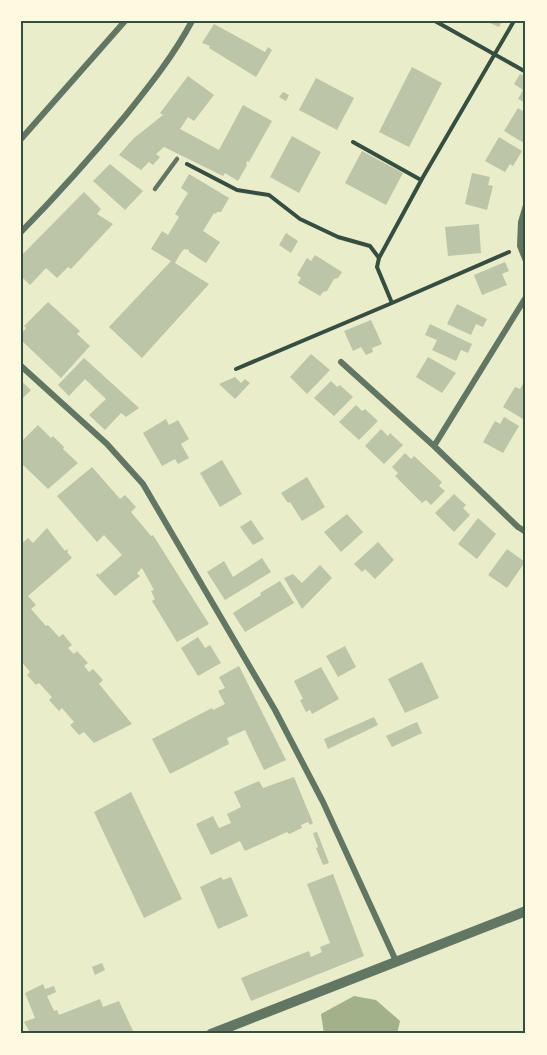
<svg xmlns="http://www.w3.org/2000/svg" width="547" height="1055" font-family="Raleway,sans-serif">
	<rect width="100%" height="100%" fill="#e9edc9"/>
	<!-- water -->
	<path fill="#a3b18a" d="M354,996L376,1000L400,1021L397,1034H324L321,1014Z"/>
	<!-- building -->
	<path fill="#bcc5a7" d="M485,21H502L499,27Z
		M214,24L265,52L268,47L272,50L256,77L209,48L210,46L202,43Z
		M412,67L442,83L409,147L379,132Z
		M520,74L526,77V103L518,99L523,90L514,84Z
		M188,76L214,95L194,121L188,117L180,129L219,150L243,105L272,121L249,162L247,161L246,164L247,165L238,181L225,173L223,176L164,147L156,154L160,157L153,165L149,162L141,170L119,155L134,138L163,115L160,113Z
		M316,78L354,98L337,130L299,110Z
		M283,92L289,95L286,101L279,97Z
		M518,108L526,113V141L524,143L504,131Z
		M292,136L321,152L299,193L270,177Z
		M499,137L522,151L513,166L510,164L505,172L485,161Z
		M362,151L403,173L386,205L345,183Z
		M110,164L143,191L125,210L93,181Z
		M472,173L490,177L488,185L493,186L487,210L465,204Z
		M189,174L229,198L221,212H217L216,214L214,213L203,231L220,242L206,263L189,252V250L184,249L180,254L175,263L209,284L142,358L109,327L171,261L151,249L162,231L168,235L179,217L175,214L188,193L181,188Z
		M84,192L101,209L97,214L113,224L71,269L68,267L57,278L46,268L30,285L21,276V256Z
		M479,224L481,253L448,256L445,227Z
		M286,233L298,241L291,253L279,245Z
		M315,255L342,272L338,278L334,279L327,291L323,292L320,296L298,283L301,278L297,275L307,258L311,261Z
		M505,262L509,271L502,274L507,285L482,295L474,275Z
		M48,302L80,331L77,334L90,346L61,378L21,340V334L26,328L24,326Z
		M457,304L487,319L483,327L476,324L471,335L447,324Z
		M371,320L382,344L372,348L373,352L366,355L361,347L353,351L344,331Z
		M430,324L472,344L468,353L461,350L456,361L432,350L437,340L425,335Z
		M311,354L330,370L307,394L290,377Z
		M428,357L456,373L442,393L416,377Z
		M84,358L139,408L126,417L121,413L105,430L89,415L106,399L85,379L69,396L58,385Z
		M235,377L241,383L245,379L250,383L235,399L219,384Z
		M21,381L31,390L21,400Z
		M331,381L337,387L340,385L353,397L334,416L314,398Z
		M524,382L526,383V414L523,419L503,407L515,387L520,389Z
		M356,405L362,411L365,409L378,421L359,440L339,422Z
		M504,417L519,426L503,453L483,442L495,421L500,424Z
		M166,419L169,425L178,420L189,439L181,444L189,458L178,464L175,459L162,466L143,433Z
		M38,425L51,438L53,436L64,447L63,449L78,463L48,489L21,463V442Z
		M381,429L388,436L390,433L403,445L384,464L365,446Z
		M405,453L411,459L414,456L442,482L439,486L445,491L431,505L426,500L422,503L395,476L398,473L392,467Z
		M222,460L242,494L220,507L200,473Z
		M92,467L120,499L125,495L136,507L131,512L151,536L153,535L209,624L177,642L152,601L155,599L151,591L154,590L142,568L137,573L140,576L115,596L96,575L98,573L99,575L122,555L104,535L97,542L57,496Z
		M307,477L325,507L302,521L290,502L288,503L281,493Z
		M454,494L466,505L463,508L470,515L454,532L435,513Z
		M347,514L363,532L341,552L324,532Z
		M478,518L496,534L477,559L458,544Z
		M251,520L264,539L253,545L240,527Z
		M47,528L65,551L67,549L68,551L67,552L72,558L28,596L36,605L31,609L46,626L48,625L59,637L63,634L72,645L68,648L74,654L77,651L88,663L84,666L89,672L93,669L103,680L99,684L132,724L94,743L84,732L79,735L70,725L74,722L62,708L59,711L49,700L52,697L39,683L36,685L27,675L30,672L21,661V544L28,538L33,543Z
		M378,542L394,560L375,579L365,569L362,572L354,564Z
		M507,549L525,562L507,588L488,575Z
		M262,558L271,572L225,600L207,572L224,561L233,577Z
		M320,565L332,578L302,609L284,578L293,574L302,583Z
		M280,581L294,603L245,632L233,613L261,595L260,593Z
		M198,637L205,648L210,645L221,663L198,676L181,648Z
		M345,646L356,667L338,677L326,656Z
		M422,662L439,698L405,713L388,679Z
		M239,666L286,760L264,770L245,730L227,738L229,744L170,774L152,739L212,708L213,710L225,704L218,691L225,688L219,677Z
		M321,667L339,699L312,714L310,710L306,712L300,700L303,699L294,681Z
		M374,717L378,725L328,749L324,739Z
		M417,722L422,733L392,747L386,736Z
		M294,777L313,823L310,825L308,822L301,825L302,828L289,834L287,832L245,851L240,841L211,855L196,824L213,816L219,828L231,823L227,814L241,807L234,792L259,781L263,788Z
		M131,792L182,899L144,918L94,812Z
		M317,832L329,863L323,865L316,848L318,847L313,833Z
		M333,874L364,956L251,1001L241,978L309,951L311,957L322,952L320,947L330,943L307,884Z
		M221,877L223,880L231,877L248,916L218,929L200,887Z
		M102,963L105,970L95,975L92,967Z
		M43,984L45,989L54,986L56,992L47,996L54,1011L57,1010L59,1015L100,999L103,1007L119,1001L133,1031L124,1034H31L24,1022L35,1018L25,993Z"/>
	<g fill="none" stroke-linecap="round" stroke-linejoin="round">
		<!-- path -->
		<path stroke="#344e41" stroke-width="4" d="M435,21L526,72
			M353,142L421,180
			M187,164L237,190L269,195L300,219L338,237L370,246L379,258
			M392,303L377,267L379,258L423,177L514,21
			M236,369L392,303L509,252"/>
		<!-- service -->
		<path stroke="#617663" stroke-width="4.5" d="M155,189L177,159"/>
		<!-- minor -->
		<path stroke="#617663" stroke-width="6" d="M21,139L125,21
			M526,205L521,222L520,246L526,261
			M21,232C58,194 92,156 126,115C150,85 174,55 192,21
			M341,362L434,446L518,527L526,532
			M21,366L107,444L143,484L275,710L323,802L396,961
			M434,446L526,297"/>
		<!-- tertiary -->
		<path stroke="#617663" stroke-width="10" d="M211,1034L526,911"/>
	</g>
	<!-- border -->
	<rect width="547" height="1055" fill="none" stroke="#fefae0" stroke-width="45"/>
	<rect x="22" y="22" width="502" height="1010" fill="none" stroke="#344e41" stroke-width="2"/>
</svg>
